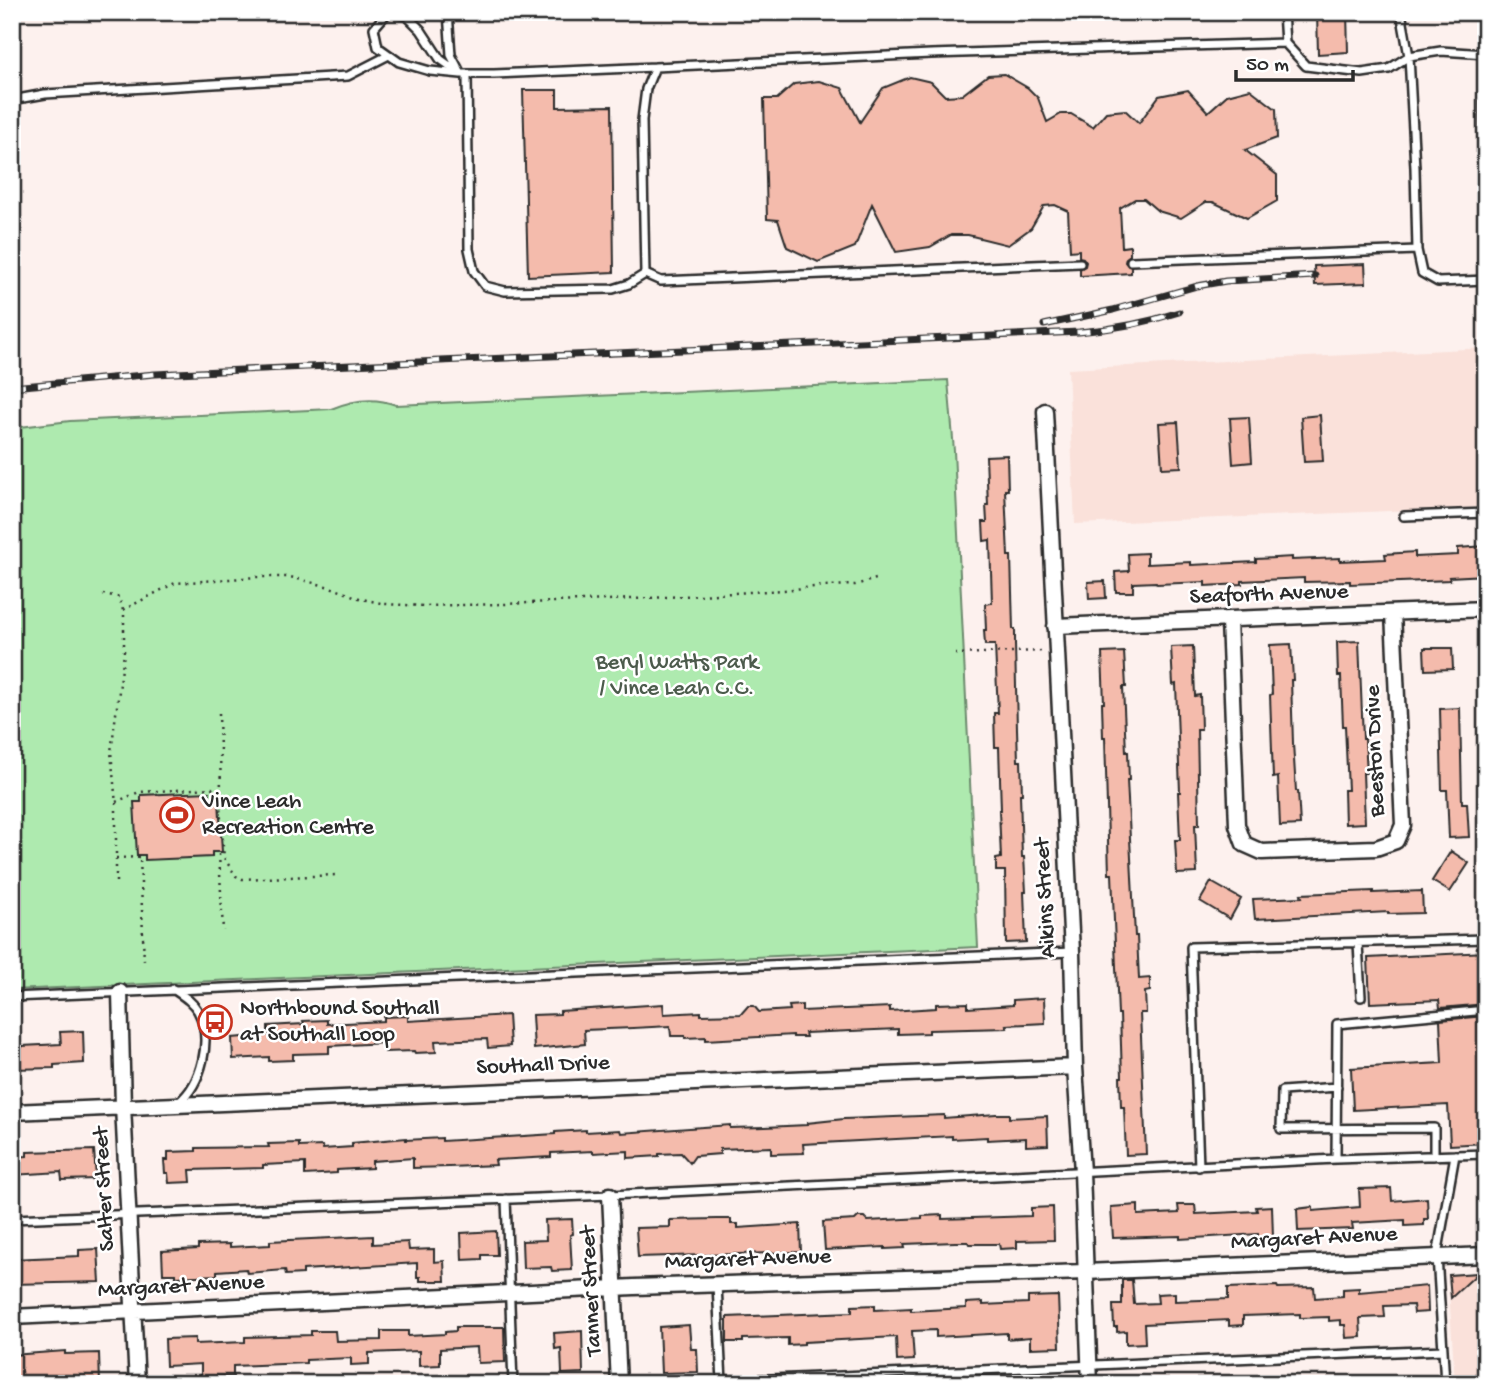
<svg xmlns="http://www.w3.org/2000/svg" width="1498" height="1396" font-family="'Gochi Hand',sans-serif">
	<rect width="100%" height="100%" fill="#fdf1ee"/>
	<filter id="ink" filterUnits="userSpaceOnUse"><feTurbulence type="fractalNoise" baseFrequency=".0143" numOctaves="2"/><feDisplacementMap in="SourceGraphic" scale="14" xChannelSelector="R" yChannelSelector="G"/><feConvolveMatrix kernelMatrix="1 2 1 2 8 2 1 2 1" color-interpolation-filters="sRGB"/></filter>
	<g filter="url(#ink)">
		<!-- built -->
		<path fill="#fae1da" d="M1486,348V507L1075,524L1068,369Z
			M1486,1274V1384H1455L1448,1275Z"/>
		<!-- green -->
		<path fill="#aeeaaf" stroke="#6c8a6d" stroke-width="2" d="M948,380L954,451L978,947L12,990V428L70,421L331,409C352,400 375,397 396,405Z"/>
		<!-- building -->
		<path fill="#f4bbac" stroke="#2b2b2b" stroke-width="2" d="M1317,12H1347L1348,52L1318,54Z
			M1004,74L1028,88L1038,98L1047,122L1061,114H1071L1093,127L1106,112L1125,110L1139,123L1159,96L1188,90L1208,112L1227,95L1250,89L1276,109L1277,138L1245,150L1277,175V201L1247,218L1213,202H1206L1181,218L1158,211L1144,199H1135L1120,208L1122,247L1130,246V255L1126,258L1125,262L1128,266L1131,267V273L1080,276V269L1085,266L1086,262L1083,258L1079,257V250L1070,251L1068,211L1055,205L1044,206L1031,228L1008,245L968,235H951L930,247L896,252L872,204L855,247L818,262L787,247L778,220L767,219L764,99H777L794,84L819,81L842,88L860,122L883,88L910,77L931,82L945,96L962,95L988,75Z
			M523,90H557V107L612,106L614,272L528,276Z
			M1365,264L1366,283L1315,285L1314,266Z
			M1320,415L1323,461L1304,462L1301,417Z
			M1249,417L1252,462L1233,464L1230,418Z
			M1178,422L1181,467L1162,468L1159,423Z
			M1007,455L1008,490H1005L1008,556H1011L1013,629H1015V644L1017,729L1018,761H1021L1022,794H1020L1022,857H1024L1026,892H1024L1026,942L1006,943L1005,871H996V859L1001,858L999,810H1001L999,747H995L994,713H998L995,645H985L984,630H986L985,604L992,603L990,540L984,541L983,522H987L986,505H988L986,456Z
			M1486,546V575L1449,577L1450,580L1350,584V581L1304,582V578L1242,581V584L1205,586V582L1157,584L1156,582L1133,583V592H1116L1115,572L1129,571L1128,554L1147,553V564L1191,562V565L1256,562V559L1292,557V560L1340,558V561L1386,559L1385,554L1415,552V557L1458,555V548Z
			M1105,581L1106,598L1089,599L1088,582Z
			M1359,641L1363,739H1365L1367,773H1363L1365,823L1345,824L1344,790H1348L1345,726H1343L1341,676H1338L1337,642Z
			M1291,644L1293,680H1291L1293,743L1296,791H1298L1300,825L1280,826L1278,777L1273,778L1270,695L1272,694L1270,645Z
			M1193,646L1195,696L1200,695L1201,729H1197L1199,825H1195L1197,873L1177,874L1175,840H1180L1178,792H1180L1176,684L1173,685L1171,647Z
			M1424,648H1452L1453,669L1425,670Z
			M1124,652L1126,687H1123L1126,752H1128L1129,780H1127L1135,936H1137L1139,979L1150,978V991L1145,992L1146,1013H1140L1146,1154L1126,1155L1124,1107H1121L1120,1077H1122L1120,1014H1118L1112,874H1109L1105,737H1103L1102,703H1104L1102,653Z
			M1460,708L1462,803H1467L1469,837L1449,838L1447,790H1442L1440,709Z
			M209,792V800H219L222,852H212V857L145,860V855H137L134,802H141V795Z
			M1451,851L1469,863L1450,892L1432,881Z
			M1211,882L1241,899L1230,919L1200,901Z
			M1373,891V893L1422,891L1423,913L1388,914V912L1255,919L1253,899L1302,897L1301,894Z
			M1486,952V1004L1440,1008L1439,1000L1370,1003L1368,958Z
			M1044,998L1045,1023L1006,1025L1007,1028L929,1030V1033L898,1034V1029L805,1033L806,1037H793V1035L706,1040V1037L685,1038V1036H671L670,1026L633,1028L584,1030L585,1044L534,1049L532,1015L560,1014V1011L663,1004L664,1014L701,1012V1015L741,1014L748,1006H754L759,1012L790,1010L789,1006L802,1005V1011L890,1007V1011L936,1008V1004L968,1003V1008L1013,1005V1000Z
			M508,1015L510,1046L488,1048L487,1039L435,1041L436,1052L415,1053L414,1051L385,1052V1043L329,1046V1053L293,1054V1060L269,1061V1057L233,1059L232,1038L268,1035V1026L304,1024L303,1021L327,1020V1024L384,1021V1017L408,1016V1021Z
			M1486,1016V1143L1450,1145L1448,1105L1353,1110L1351,1068L1442,1063L1440,1020Z
			M83,1031L84,1063L54,1065V1068L12,1069V1048L22,1047V1046L61,1044L60,1032Z
			M996,1114H1009V1118L1047,1116L1048,1145L1026,1146V1138L987,1140V1137L952,1139V1136L803,1144L804,1153L771,1154V1147L720,1149V1154L695,1156L690,1163L681,1153L659,1154V1156L628,1158V1151L593,1153V1151L551,1153V1157L495,1160L496,1165L449,1167L413,1168V1158L372,1161V1168L337,1170V1173L305,1175V1163L263,1165V1168L190,1170L191,1182L169,1183L168,1173H165L164,1160H168V1152L196,1151V1148L269,1147L268,1144L299,1143V1147L322,1146L323,1149L352,1147V1143L406,1138V1140L442,1138V1141L555,1134V1132L586,1130V1132L620,1130L621,1133L730,1125V1128L765,1127L807,1125V1123L844,1119L944,1115V1118Z
			M94,1150L96,1179L62,1180L61,1172L12,1175V1157L27,1156V1152Z
			M1391,1188L1392,1201L1427,1198L1428,1219H1424V1225L1405,1226V1220L1352,1223L1353,1229L1298,1231L1297,1209L1313,1207V1211L1360,1207L1359,1189Z
			M1138,1205V1215L1179,1213L1178,1205H1195L1196,1214L1257,1211L1256,1207L1272,1206L1273,1237L1258,1238V1234L1180,1239V1236L1113,1238L1111,1207Z
			M1053,1207L1054,1240L1017,1241V1248L1000,1249L999,1244H969L968,1242H955L904,1244L905,1248L885,1249V1247L825,1250L823,1222L855,1220L858,1217H864L868,1221L922,1218V1216L942,1215V1219L1031,1216V1208Z
			M572,1219L573,1234L570,1235L572,1270L552,1271L551,1267L523,1268L522,1241L546,1240L545,1220Z
			M717,1219H731V1224H738V1228L800,1224L801,1252L638,1257L636,1228L670,1227V1220Z
			M496,1231L497,1255H482V1259L462,1260L461,1233Z
			M373,1236V1244L408,1242L409,1250L434,1249V1262L444,1261L445,1281H420V1277H417V1263L303,1270V1274L286,1275L285,1270L247,1273L246,1269L217,1271V1275L176,1277V1274H163L162,1251L198,1249V1245L230,1244V1247L270,1245V1241Z
			M98,1249L100,1282L12,1284V1259L79,1256V1250Z
			M1478,1273L1451,1298L1449,1275Z
			M1122,1280H1132L1134,1304L1158,1303L1157,1294L1175,1293V1301L1228,1299V1288L1277,1286L1278,1288L1314,1287L1315,1298L1343,1296V1289L1359,1288V1292L1427,1286L1428,1312L1414,1313L1413,1305L1384,1306L1385,1317L1360,1318L1361,1337L1346,1338L1345,1325H1341V1320L1329,1321V1317L1300,1318V1314L1243,1316V1325L1229,1326V1320L1144,1324L1145,1343L1126,1344V1331L1117,1332V1327H1114L1113,1305H1122Z
			M1058,1296L1060,1347L1030,1348V1337L1007,1339V1333L936,1337V1330L912,1331L914,1360L897,1361L896,1337L804,1342V1344L788,1345V1338L743,1339V1342H727V1317L852,1312V1306L875,1305V1310L911,1308V1311L966,1308V1303L983,1302V1305L1028,1303V1297Z
			M689,1325L691,1349H697L698,1372L661,1373L659,1327Z
			M456,1327H504L505,1362L478,1363L477,1347L440,1349V1365L419,1366V1351L369,1353V1364L351,1365V1358L306,1360V1363L233,1366V1376L201,1377V1364L166,1366L165,1339L195,1338V1344L245,1342V1337L311,1335V1331H335L336,1341L381,1340V1331H408V1336L445,1334V1332L456,1331Z
			M582,1331L583,1373L562,1374L561,1348L555,1349L554,1333Z
			M65,1351V1354L99,1353L100,1384H77L76,1377L27,1379V1381L12,1382V1355Z"/>
		<g fill="none" stroke-linecap="round" stroke-linejoin="round">
			<!-- lane casing -->
			<g stroke="#2b2b2b" stroke-width="12">
				<path id="lane" d="M388,12L374,28L378,47L399,62L430,71L461,74
					M388,12L407,16L421,30L440,59L457,71
					M448,12L451,55L461,74H494L655,67L646,89L642,120L645,274L661,281L1080,263
					M1283,12L1285,43L1306,66L1362,73L1389,69L1409,56L1415,168L1417,250L1422,273L1438,282L1486,280
					M1401,12L1409,56L1441,51L1486,54
					M655,67L931,54L1285,43
					M467,74L469,249L474,271L485,286L505,291L613,289L629,284L645,274
					M1486,77L1484,84L1486,231
					M12,100L45,94L348,76L389,55
					M1131,261L1417,250
					M1404,516L1486,513
					M1358,943L1361,997
					M173,989C183,996 192,1001 198,1011C213,1039 202,1084 178,1103
					M12,997L1072,952
					M1337,1087L1282,1091L1281,1129L1434,1128V1156
					M1336,1159L1337,1024L1486,1010
					M1199,1167L1191,947L1486,939
					M506,1199L513,1384
					M12,1219L610,1195L1336,1159L1486,1154
					M717,1285L722,1382
					M1443,1350L1437,1256L1455,1155
					M653,1384L1443,1350L1445,1384"/>
			</g>
			<!-- street casing -->
			<g stroke="#2b2b2b" stroke-width="19">
				<path id="street" d="M1045,411L1072,952L1075,1067L1082,1172L1090,1384
					M1229,620L1237,825L1244,844L1262,852L1376,848L1396,841L1403,825L1393,613
					M1055,626L1486,609
					M120,992L123,1106L137,1384
					M12,1112L1075,1067
					M610,1195L619,1384
					M12,1317L634,1287L1085,1272L1486,1255"/>
			</g>
			<!-- path -->
			<path stroke="#2b2b2b" stroke-width="2.5" stroke-dasharray="2 5" stroke-linecap="butt" d="M103,594L119,597L124,614V653L111,752L116,804V887
				M123,610L175,583L257,577H290L330,587L362,599L385,604L423,606L503,604L633,599L784,590L823,586L855,585L876,579
				M955,654L1043,651
				M219,713L221,791L219,794
				M116,802L139,792L212,788L214,795L219,794L224,858L236,876L242,879L336,875
				M219,854L223,931
				M116,858L140,857L144,962"/>
			<!-- lane -->
			<use href="#lane" stroke="#fff" stroke-width="7"/>
			<!-- street -->
			<use href="#street" stroke="#fff" stroke-width="14"/>
			<!-- rail casing -->
			<g stroke="#2b2b2b" stroke-width="7">
				<path id="rail" d="M1044,325L1113,310L1197,286L1226,281L1315,276
					M12,387L155,374L1079,332C1114,329 1146,323 1179,312"/>
			</g>
			<!-- rail -->
			<use href="#rail" stroke="#fff" stroke-width="4.5" stroke-dasharray="13" stroke-linecap="butt"/>
		</g>
	</g>
	<!-- icons -->
	<defs>
		<g id="stadium-ring" transform="scale(1.75)"><circle r="9.5" fill="#fff" stroke="#c8321e" stroke-width="1.5"/><path d="M0-5a6.5 5 0 1 0 0 10a6.5 5 0 1 0 0-10ZM-3.5-1.8h7v3.6h-7Z" fill="#c8321e"/></g>
		<g id="bus-ring" transform="scale(1.75)"><circle r="9.5" fill="#fff" stroke="#c8321e" stroke-width="1.5"/><path d="M-5-6H5V4H4V6H2V4H-2V6H-4V4H-5ZM-3.5-4V0h7V-4ZM-3.5 1.2v1.5H-2V1.2ZM2 1.2v1.5H3.5V1.2Z" fill="#c8321e"/></g>
	</defs>
	<g fill-rule="evenodd">
		<use href="#stadium-ring" x="177" y="815"/>
		<use href="#bus-ring" x="215" y="1022"/>
	</g>
	<g text-anchor="middle" dominant-baseline="central" stroke-width="5" stroke-linejoin="round" paint-order="stroke">
		<!-- street labels -->
		<g font-size="23" fill="#2b2b2b" stroke="#fff">
			<text transform="translate(1269 595) rotate(-2)">Seaforth Avenue</text>
			<text transform="translate(1376 751) rotate(-92)">Beeston Drive</text>
			<text transform="translate(1046 898) rotate(-93)">Aikins Street</text>
			<text transform="translate(543 1066) rotate(-2)">Southall Drive</text>
			<text transform="translate(105 1189) rotate(-93)">Salter Street</text>
			<text transform="translate(1314 1239) rotate(-3)">Margaret Avenue</text>
			<text transform="translate(748 1260) rotate(-2)">Margaret Avenue</text>
			<text transform="translate(181 1287) rotate(-3)">Margaret Avenue</text>
			<text transform="translate(592 1291) rotate(-93)">Tanner Street</text>
		</g>
		<!-- park labels -->
		<g font-size="23" fill="#4c5b4c" stroke="#fff">
			<text x="677" y="663">Beryl Watts Park<tspan x="677" dy="26">/ Vince Leah C.C.</tspan></text>
		</g>
		<!-- poi labels -->
		<g font-size="23" fill="#2b2b2b" stroke="#fff" text-anchor="start">
			<text x="202" y="802">Vince Leah<tspan x="202" dy="26">Recreation Centre</tspan></text>
			<text x="240" y="1009">Northbound Southall<tspan x="240" dy="26">at Southall Loop</tspan></text>
		</g>
	</g>
	<!-- margin -->
	<rect width="1498" height="1396" fill="none" stroke="#fff" stroke-width="42"/>
	<rect x="21" y="21" width="1456" height="1354" fill="none" stroke="#2b2b2b" stroke-width="2.5" filter="url(#ink)"/>
	<!-- scale -->
	<path d="M1236 70v10h117v-10" fill="none" stroke="#2b2b2b" stroke-width="3.5"/>
	<text x="1246" y="70" font-size="21" fill="#2b2b2b" stroke="#ffffff" stroke-width="5" paint-order="stroke">50 m</text>
</svg>
